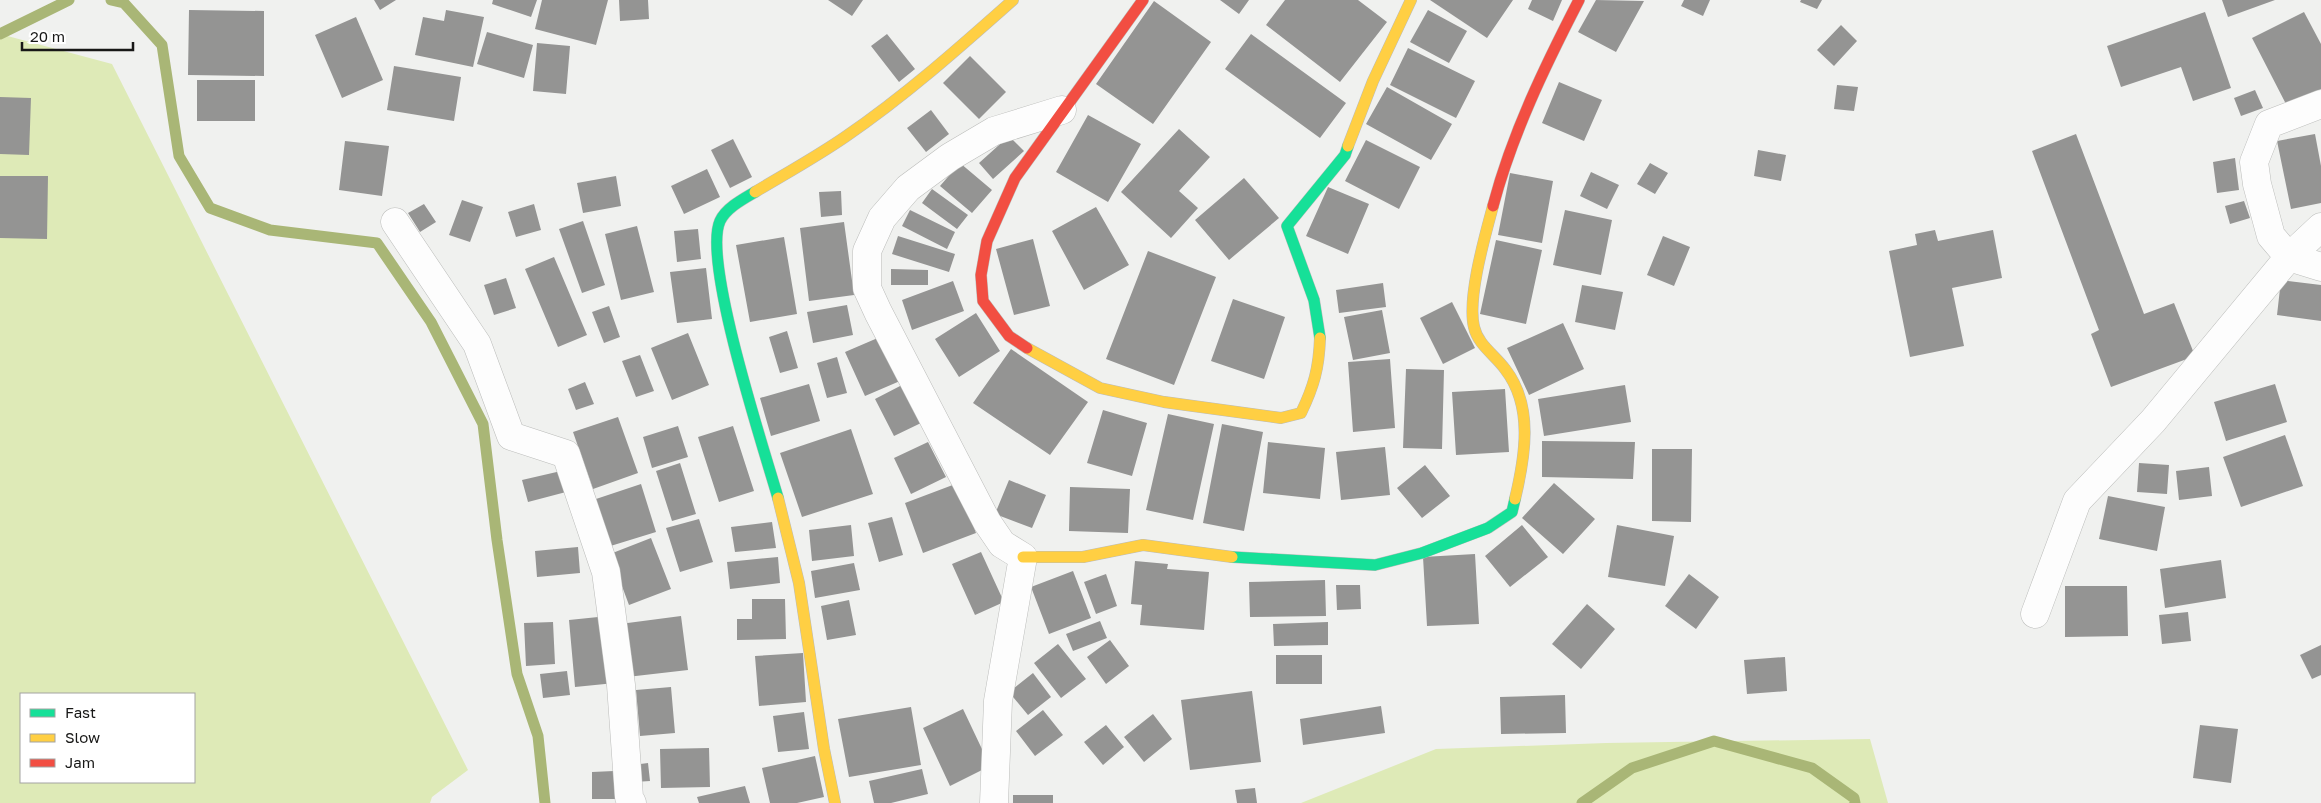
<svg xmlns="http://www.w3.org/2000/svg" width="2321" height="803" font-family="'Golos Text',sans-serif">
	<rect width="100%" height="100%" fill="#f0f1ef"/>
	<!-- green -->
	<path fill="#deeab7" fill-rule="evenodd" d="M0,34L112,64L468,770L432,797L430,803H0ZM21,694H194V782H21Z
		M1870,739L1888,803H1301L1436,749L1606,743Z"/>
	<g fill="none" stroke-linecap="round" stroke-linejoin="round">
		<!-- stream -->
		<path stroke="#a9b676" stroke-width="11" d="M111,0L124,3L162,45L179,156L210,208L270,230L377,243L431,322L483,424L497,540L517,674L538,736L545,803
			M0,34L69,0
			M1582,803L1632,768L1714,741L1812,768L1854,798L1855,803"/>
	</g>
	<!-- building -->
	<path fill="#949493" d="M374,0H396L380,10Z
		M493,0H537L531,17L492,4Z
		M542,0H608L596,45L535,29Z
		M619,0H648L649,19L620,21Z
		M828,0H863L852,16Z
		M1220,0H1249L1239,14Z
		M1285,0H1358L1387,22L1340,82L1266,25Z
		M1430,0H1513L1487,38Z
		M1532,0H1562L1553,21L1528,9Z
		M1596,0L1644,1L1616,52L1578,32Z
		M1684,0H1710L1703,16L1681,6Z
		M1801,0H1822L1817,9L1800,2Z
		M2222,0H2275L2228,17Z
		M1154,1L1211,42L1153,124L1096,84Z
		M189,10L264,11V76L188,75Z
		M446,10L484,17L473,67L415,55L423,17L444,21Z
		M1428,10L1467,31L1449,63L1410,42Z
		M2205,12L2231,88L2193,101L2181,67L2121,87L2107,46Z
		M2304,12L2321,44V89L2287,106L2252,38Z
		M356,17L383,80L342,98L315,35Z
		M1841,25L1857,41L1834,66L1817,50Z
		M487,32L533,45L524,78L477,64Z
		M887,34L915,69L899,82L871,46Z
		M1251,34L1346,103L1320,138L1225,69Z
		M537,43L570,46L566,94L533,91Z
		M1408,48L1475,81L1456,118L1390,85Z
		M970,56L1006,92L979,119L943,83Z
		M394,66L461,77L454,121L387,110Z
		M197,80H255V121H197Z
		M1559,82L1602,100L1584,141L1542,123Z
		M1837,85L1858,87L1854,111L1834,109Z
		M1387,87L1452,124L1431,160L1366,124Z
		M2255,90L2263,108L2241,116L2234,98Z
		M0,97L31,98L29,155L0,154Z
		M931,110L949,134L926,152L907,128Z
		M1088,115L1141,144L1108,202L1056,172Z
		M1179,129L1210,157L1179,191L1198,208L1171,238L1121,192Z
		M2076,134L2144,314L2174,303L2195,356L2111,387L2091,334L2099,330L2032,151Z
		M2315,134L2321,166V203L2291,209L2277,141Z
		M1009,136L1024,151L993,179L979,163Z
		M733,139L752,177L730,188L711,150Z
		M1366,140L1420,167L1399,209L1345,181Z
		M345,141L389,146L382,196L339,190Z
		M1758,150L1786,155L1781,181L1754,176Z
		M2235,158L2239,190L2217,193L2213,162Z
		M960,163L992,190L972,213L940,186Z
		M1650,163L1668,173L1655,194L1637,184Z
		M707,169L720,197L684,214L671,186Z
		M1591,172L1619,185L1607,209L1580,196Z
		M1510,173L1553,181L1542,243L1498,235Z
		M0,176H48L47,239L0,238Z
		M616,176L621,206L583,213L577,183Z
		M1244,178L1279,218L1229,260L1195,220Z
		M1328,187L1369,204L1348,254L1306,236Z
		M932,189L968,215L957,229L922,203Z
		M841,191L842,215L821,217L819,192Z
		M462,200L483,207L470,242L449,235Z
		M2244,201L2250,218L2230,224L2225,206Z
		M424,204L436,222L420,232L408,213Z
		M534,204L541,230L516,237L508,212Z
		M1096,207L1129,265L1084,290L1052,231Z
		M910,210L955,232L947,249L902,226Z
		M1565,210L1612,220L1601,275L1553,265Z
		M583,221L605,285L582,293L559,229Z
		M844,222L854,295L809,301L800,228Z
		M637,226L654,292L621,300L605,234Z
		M698,229L701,259L677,262L674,231Z
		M1935,230L1938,241L1993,230L2002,278L1952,288L1964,346L1910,357L1889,251L1917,245L1915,234Z
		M898,236L955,254L949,272L892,254Z
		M1663,236L1690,247L1674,286L1647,275Z
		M784,237L797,314L750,322L736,245Z
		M1033,239L1050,306L1014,315L996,249Z
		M1496,240L1542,250L1526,324L1480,314Z
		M1148,251L1216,277L1174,385L1106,359Z
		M554,257L587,335L558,347L525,269Z
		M706,268L712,319L677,323L670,272Z
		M891,269L928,270V285H891Z
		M506,278L516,308L494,315L484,285Z
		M2281,280L2321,285V321L2277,315Z
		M953,281L964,311L912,330L902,300Z
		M1383,283L1386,307L1339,313L1336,290Z
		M1582,285L1623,292L1615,330L1575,322Z
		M1233,299L1285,317L1264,379L1211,361Z
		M1452,302L1475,348L1443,364L1420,318Z
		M847,305L853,335L813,343L807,312Z
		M609,306L620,337L604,343L592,312Z
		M1382,310L1390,353L1353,360L1344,317Z
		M976,313L1000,351L959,377L935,339Z
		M1563,323L1584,369L1529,395L1507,348Z
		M787,331L798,368L780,373L769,337Z
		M688,333L709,385L672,400L651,348Z
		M880,337L900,381L865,396L845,352Z
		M1011,349L1088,402L1050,455L973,403Z
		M640,355L654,391L636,397L622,361Z
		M837,357L847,393L827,398L817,363Z
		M1390,359L1395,428L1353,432L1348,362Z
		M1406,369L1444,370L1442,449L1403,448Z
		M585,382L594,404L576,410L568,389Z
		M809,384L820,421L771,436L760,398Z
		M2275,384L2287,422L2226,441L2214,402Z
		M902,385L921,423L894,436L875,399Z
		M1625,385L1631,422L1544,436L1538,399Z
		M1505,389L1509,452L1456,455L1452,392Z
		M1103,410L1147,423L1132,476L1087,463Z
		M1168,414L1214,424L1193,520L1146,510Z
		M618,417L638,473L593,489L573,432Z
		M1222,424L1263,432L1244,531L1203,523Z
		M678,426L688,457L652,468L643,437Z
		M733,426L754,491L719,502L698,437Z
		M851,429L873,494L802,517L780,453Z
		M2285,435L2303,486L2241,507L2223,457Z
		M1542,441L1635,442L1633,479L1542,477Z
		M928,442L946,477L911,494L894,458Z
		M1268,442L1325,448L1320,499L1263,493Z
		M1385,447L1390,495L1341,500L1336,452Z
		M1652,449H1692L1691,522L1652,521Z
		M680,463L696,514L672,521L656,471Z
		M2139,463L2169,465L2167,494L2137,492Z
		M1425,465L1450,496L1422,518L1397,488Z
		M2209,467L2212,496L2179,500L2176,471Z
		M561,471L566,492L528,502L522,480Z
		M1009,480L1046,495L1032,528L995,514Z
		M958,483L976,533L923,553L905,503Z
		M1554,483L1595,519L1563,554L1522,518Z
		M641,484L656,532L604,548L590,501Z
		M1070,487L1130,489L1128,533L1069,531Z
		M2108,496L2165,507L2157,551L2099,539Z
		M892,517L903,555L879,562L868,523Z
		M699,519L713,562L680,572L666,528Z
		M772,522L776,548L735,552L731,527Z
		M851,525L854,556L812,561L809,530Z
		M1522,525L1548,557L1510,587L1485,556Z
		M1617,525L1674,536L1665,586L1608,577Z
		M651,538L671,589L629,605L610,554Z
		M578,547L580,573L537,577L535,551Z
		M981,552L1004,602L975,615L952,564Z
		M1475,554L1479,624L1427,626L1423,557Z
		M778,557L780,583L730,589L727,562Z
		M2221,560L2226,598L2165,608L2160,569Z
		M1135,561L1168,564L1167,569L1209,572L1204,630L1140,625L1142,605L1131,604Z
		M854,563L860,590L815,598L811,571Z
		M1073,571L1091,618L1049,634L1031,587Z
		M1106,574L1117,606L1096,614L1084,582Z
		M1689,574L1719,597L1696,629L1665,606Z
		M1325,580L1326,616L1250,617L1249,582Z
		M1336,585H1360L1361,609L1337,610Z
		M2065,586H2127L2128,636L2065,637Z
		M752,599H785L786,639L737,640V619H752Z
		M849,600L856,635L827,640L821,606Z
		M1587,604L1615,629L1581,669L1552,644Z
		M2188,612L2191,641L2162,644L2159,615Z
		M608,616L615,683L575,687L569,620Z
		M681,616L688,670L627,677L620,624Z
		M1100,621L1107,638L1073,651L1066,634Z
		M553,622L555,664L526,666L524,623Z
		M1328,622V645L1274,646L1273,624Z
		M1110,640L1129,666L1106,684L1087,657Z
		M1058,644L1086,679L1061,698L1034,663Z
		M2321,645V675L2312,679L2300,655Z
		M803,653L806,702L759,706L755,656Z
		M1276,655H1322V684H1276Z
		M1785,657L1787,691L1747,694L1744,660Z
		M567,671L570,695L543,698L540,674Z
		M1033,673L1051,697L1028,715L1009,692Z
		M671,687L675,733L640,736L636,690Z
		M1252,691L1261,762L1190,770L1181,700Z
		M1565,695L1566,733L1501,734L1500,697Z
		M1381,706L1385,733L1303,745L1300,719Z
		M911,707L921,765L849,777L838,719Z
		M963,709L990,766L950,786L923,728Z
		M1043,710L1063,735L1035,756L1016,731Z
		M804,712L809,749L778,752L773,716Z
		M1153,714L1172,739L1144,762L1124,737Z
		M1106,725L1124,747L1103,765L1084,742Z
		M2200,725L2238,729L2231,783L2193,778Z
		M709,748L710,787L661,788L660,749Z
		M815,756L824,797L797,803H770L762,768Z
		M648,763L650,781L635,782L633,765Z
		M922,769L928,794L891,803H874L869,781Z
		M614,771L615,799H592V772Z
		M745,786L750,803H699L697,797Z
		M1255,788L1257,803H1237L1235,790Z
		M1013,795H1053V803H1013Z"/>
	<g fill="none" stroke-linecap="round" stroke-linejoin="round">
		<!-- street casing -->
		<g stroke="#bbbcba" stroke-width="29">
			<path id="street" d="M2321,104L2269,124L2254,162L2257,184L2271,236L2289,257L2321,267
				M395,222L477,344L511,436L566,454L606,572L621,685L629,797L632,803
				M2035,614L2077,501L2153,421L2289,257L2321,227
				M994,803L998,701L1023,557L1002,544L987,522L878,312L867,288V251L882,218L908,188L950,157L994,131L1062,110"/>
		</g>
		<!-- fast casing -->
		<g stroke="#bbbcba" stroke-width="12">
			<path id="fast" d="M755,192C743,199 726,208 720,221C702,261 764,449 778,498
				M1320,338L1314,300L1287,226L1345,155L1348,146
				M1232,557L1375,565L1422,553L1488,528L1512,512L1515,499"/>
		</g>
		<!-- slow casing -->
		<g stroke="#bbbcba" stroke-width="12">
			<path id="slow" d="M1348,146L1373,81L1411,0
				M755,192C785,174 816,157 845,137C905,96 959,48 1013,0
				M1493,206C1485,236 1467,298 1474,327C1478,345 1495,355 1505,369C1534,406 1525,457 1515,499
				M1027,348L1100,388L1164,402L1281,418L1301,413C1314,386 1319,368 1320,338
				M778,498L799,583L824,749L835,803
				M1023,557H1083L1143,545L1232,557"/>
		</g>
		<!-- jam casing -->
		<g stroke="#bbbcba" stroke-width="12">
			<path id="jam" d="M1493,206C1512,134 1545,66 1579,0
				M1027,348L1009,336L983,301L981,275L987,241L1015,178L1143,0"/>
		</g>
		<!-- street -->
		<use href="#street" stroke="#fdfdfd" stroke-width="28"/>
		<!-- fast -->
		<use href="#fast" stroke="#16e098" stroke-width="11"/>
		<!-- slow -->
		<use href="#slow" stroke="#ffcf43" stroke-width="11"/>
		<!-- jam -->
		<use href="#jam" stroke="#f24e42" stroke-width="11"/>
	</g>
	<!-- legend -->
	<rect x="20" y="693" width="175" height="90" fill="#ffffff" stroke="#a3a3a2"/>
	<rect x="30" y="709" width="25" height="8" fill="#16e098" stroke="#a3a3a2"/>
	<text x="65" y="718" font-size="15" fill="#181817">Fast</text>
	<rect x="30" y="734" width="25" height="8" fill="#ffcf43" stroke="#a3a3a2"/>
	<text x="65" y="743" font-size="15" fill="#181817">Slow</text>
	<rect x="30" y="759" width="25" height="8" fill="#f24e42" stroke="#a3a3a2"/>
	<text x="65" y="768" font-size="15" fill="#181817">Jam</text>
	<!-- scale -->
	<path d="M22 42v8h111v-8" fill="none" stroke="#181817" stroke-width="2.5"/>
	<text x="30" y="42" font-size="15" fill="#181817" stroke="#ffffff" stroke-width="4" paint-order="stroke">20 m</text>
</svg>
